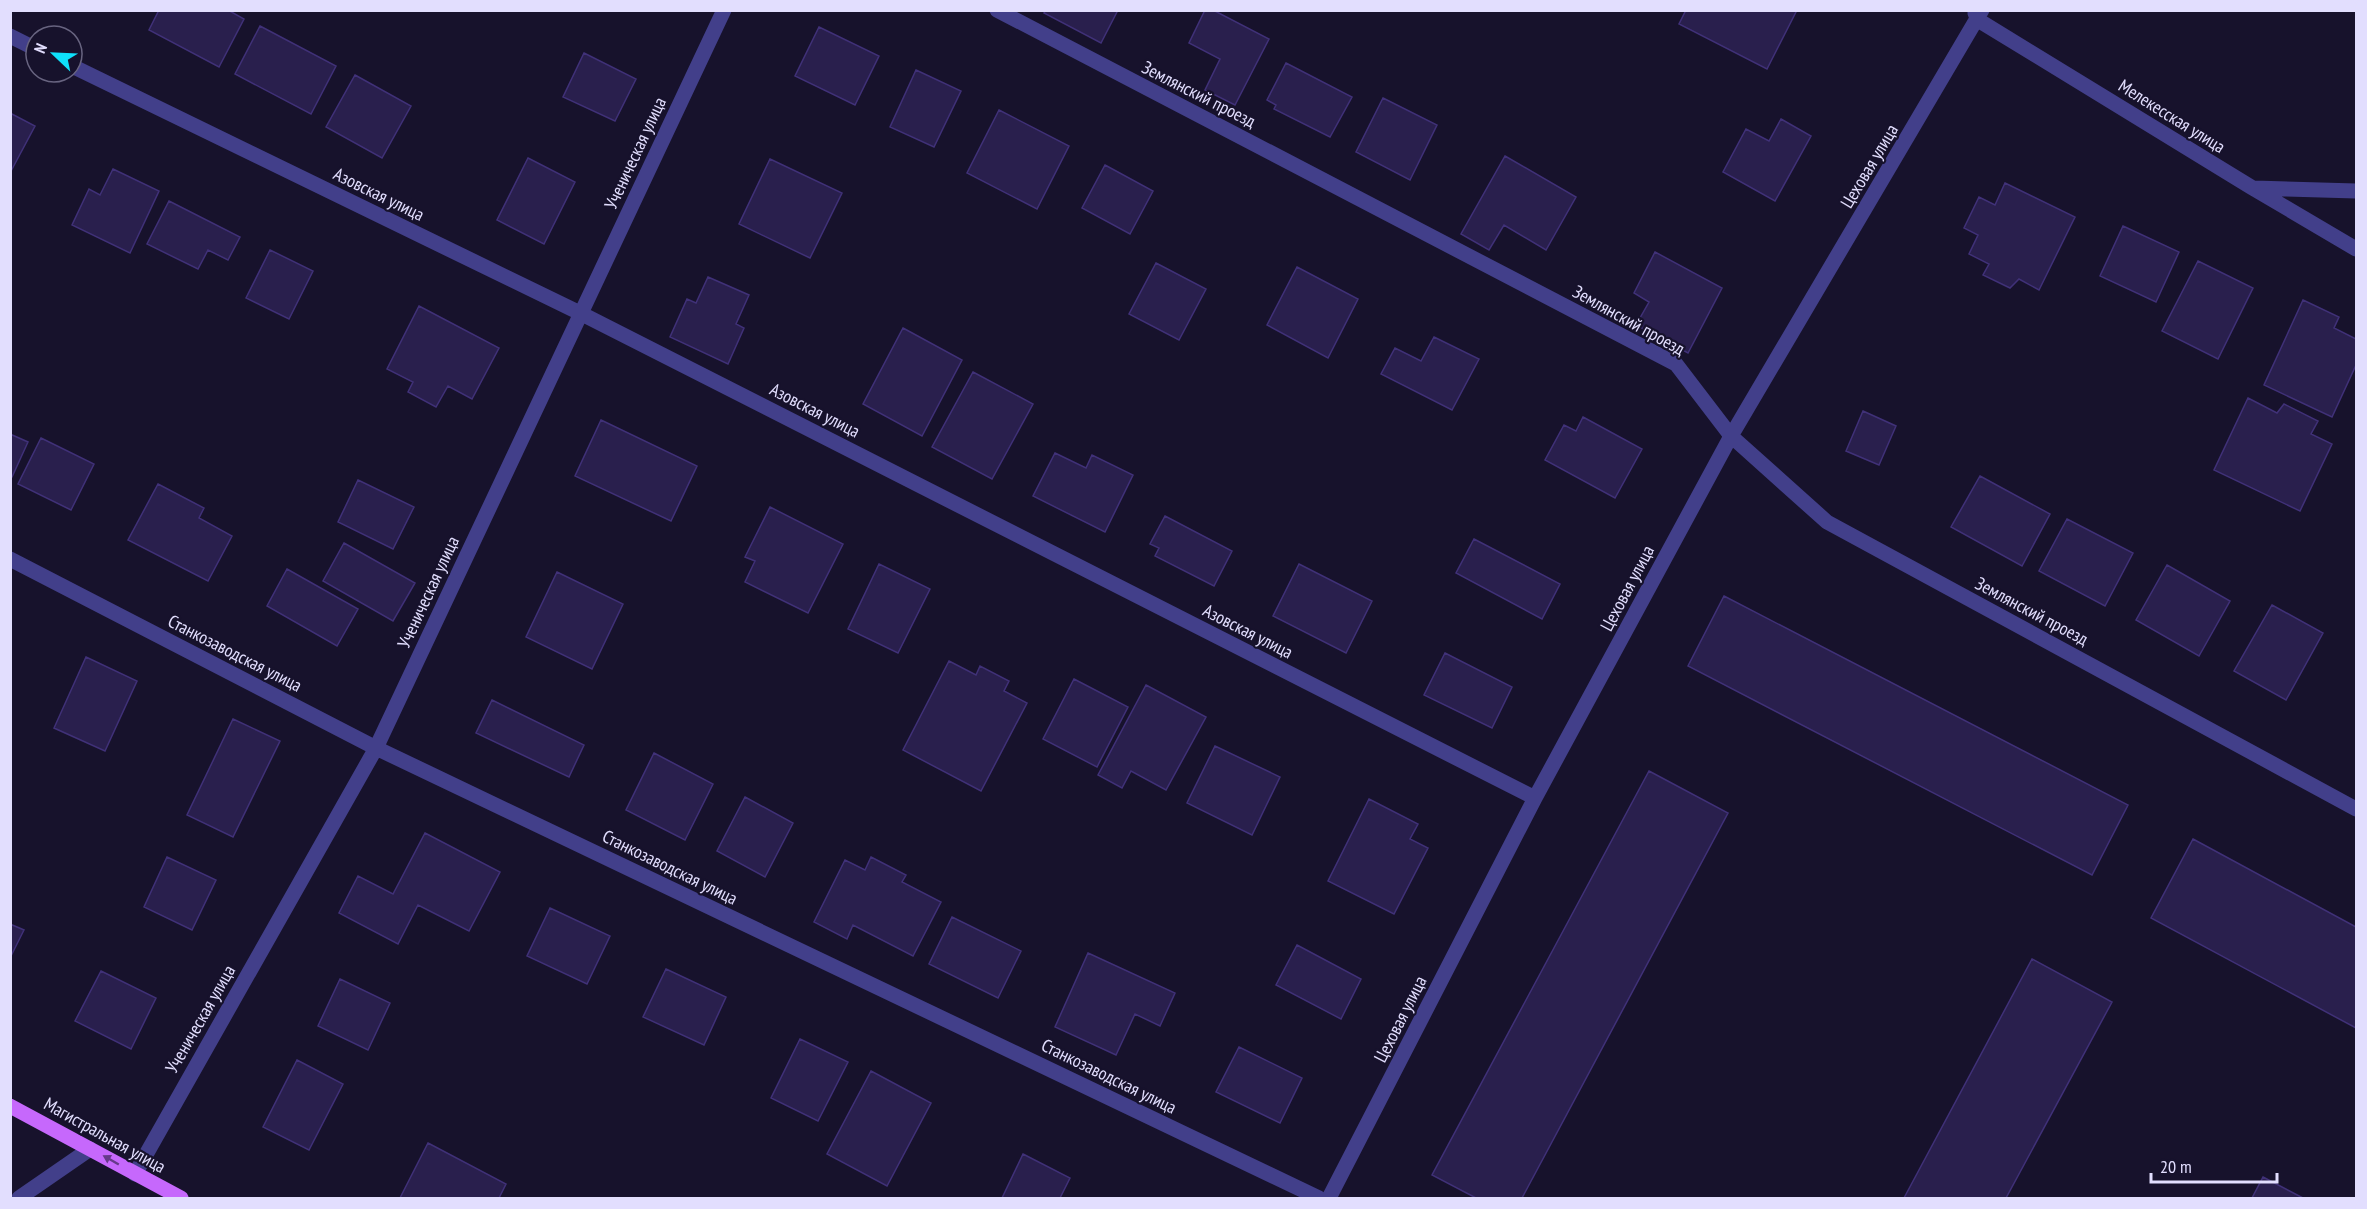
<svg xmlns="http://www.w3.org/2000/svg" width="2367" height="1209" font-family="'PT Sans Narrow',sans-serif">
	<rect width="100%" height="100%" fill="#17122c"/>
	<!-- building -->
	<path fill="#291f4d" stroke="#403178" stroke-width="1.5" d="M159,10H228L244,19L219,67L149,30Z
		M1046,10H1118L1101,43L1044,13Z
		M1205,10H1213L1269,39L1235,105L1205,90L1220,59L1189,43Z
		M1686,10H1797L1767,69L1679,24Z
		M260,26L336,66L311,114L235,74Z
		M819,27L879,56L855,105L795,76Z
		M584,53L636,79L615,121L563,97Z
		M1286,63L1352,97L1330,137L1274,109L1276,105L1267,100Z
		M916,70L961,91L934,147L890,127Z
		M355,75L411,106L382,158L326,127Z
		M1383,98L1437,125L1410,180L1356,152Z
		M999,110L1069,146L1037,209L967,173Z
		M10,113L35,126L10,173Z
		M1781,119L1811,136L1775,201L1723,172L1746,129L1769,141Z
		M1505,156L1576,197L1546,250L1504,225L1489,250L1461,234Z
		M528,158L575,182L544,244L497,220Z
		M770,159L842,193L810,258L739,224Z
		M1105,165L1153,191L1130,234L1082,208Z
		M113,169L159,191L130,253L72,225L89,189L100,195Z
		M2005,183L2075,217L2039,290L2019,279L2010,288L1983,275L1989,264L1969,254L1978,235L1964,228L1979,197L1995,205Z
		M169,201L240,237L228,260L208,250L198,269L147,244Z
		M2123,226L2179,252L2156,302L2100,276Z
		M270,250L313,271L289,319L246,298Z
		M1655,252L1722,288L1688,353L1636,325L1649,302L1634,293Z
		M2198,261L2253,288L2218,359L2162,331Z
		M1156,263L1206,289L1179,340L1129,314Z
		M1297,267L1358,299L1328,358L1267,325Z
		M708,277L749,295L736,324L744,328L728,364L670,337L687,299L696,303Z
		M2303,300L2339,317L2334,328L2356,339V365L2332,417L2264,385Z
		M419,306L499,348L472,399L448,386L436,407L408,392L413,382L387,369Z
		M903,328L962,360L922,436L863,404Z
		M1434,337L1479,359L1452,410L1381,374L1395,348L1421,361Z
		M973,372L1033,404L992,479L932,447Z
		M2248,398L2277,413L2284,404L2318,421L2311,434L2332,444L2300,511L2214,470Z
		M1863,411L1896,426L1879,465L1846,451Z
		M1583,417L1642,449L1615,498L1545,460L1564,425L1576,431Z
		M601,420L697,466L671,521L575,476Z
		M10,434L28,442L12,477H10Z
		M41,438L94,464L71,510L18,484Z
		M1055,453L1086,468L1092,455L1133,475L1105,532L1033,496Z
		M1980,476L2050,514L2022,566L1951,527Z
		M358,480L414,507L393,549L338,522Z
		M158,484L204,508L199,518L232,536L208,581L128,540Z
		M770,507L843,544L808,613L745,582L755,561L745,557Z
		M1165,516L1232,551L1214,586L1155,556L1159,548L1150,544Z
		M2067,519L2133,553L2105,606L2039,571Z
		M1474,539L1560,584L1542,619L1456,573Z
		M344,543L415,583L393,621L323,581Z
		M879,564L930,589L898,653L848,629Z
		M1299,564L1372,601L1346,653L1273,616Z
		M2167,565L2230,601L2199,656L2136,620Z
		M287,569L358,609L337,646L267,606Z
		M557,572L623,604L592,669L526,637Z
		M1724,596L2128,805L2092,875L1688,666Z
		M2272,605L2323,633L2286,700L2234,671Z
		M1445,653L1512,687L1492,728L1424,695Z
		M86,657L137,681L105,751L54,728Z
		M949,661L976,675L980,666L1009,681L1004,691L1027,703L981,791L903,750Z
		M1074,679L1128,707L1097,767L1043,739Z
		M1146,685L1206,717L1166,790L1131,771L1122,788L1098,775Z
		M492,700L584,745L569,777L476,733Z
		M233,719L280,741L233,837L187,815Z
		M1215,746L1280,777L1252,835L1187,803Z
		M654,753L713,784L685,840L626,810Z
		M1649,771L1728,813L1522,1198H1476L1432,1175Z
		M745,797L793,823L765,877L717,851Z
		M1369,799L1418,824L1410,839L1428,848L1394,914L1328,881Z
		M425,833L500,872L469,931L418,905L398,944L339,913L358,876L393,894Z
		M2193,839L2356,927V1028L2151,918Z
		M167,857L216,880L192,930L144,907Z
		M871,857L906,875L902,882L941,902L913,956L853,925L847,939L814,922L845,860L865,870Z
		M550,908L610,936L587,984L527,956Z
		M952,917L1021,951L998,998L929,964Z
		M10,924L24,930L10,958Z
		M1297,945L1361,979L1341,1019L1276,985Z
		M1088,953L1175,993L1160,1026L1135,1014L1116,1055L1055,1027Z
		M2032,959L2112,1002L2006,1198H1904Z
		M666,969L726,997L704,1045L643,1017Z
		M101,971L156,998L131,1049L75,1021Z
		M340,979L390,1003L368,1050L318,1026Z
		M800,1039L848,1062L818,1121L771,1098Z
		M1239,1047L1302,1078L1280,1123L1216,1092Z
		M297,1060L343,1084L309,1150L263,1127Z
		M871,1071L931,1103L887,1186L827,1154Z
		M428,1143L506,1184L499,1198H400Z
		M1023,1154L1070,1178L1060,1198H1002Z
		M2263,1177L2303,1198H2252Z"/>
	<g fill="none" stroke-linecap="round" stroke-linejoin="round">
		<!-- minor -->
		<path stroke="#423f8a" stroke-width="15" d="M997,10L1676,364L1731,436L1827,522L2356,809
			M1975,13L1978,20L2251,187L2356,249
			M10,36L36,49
			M72,66L580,313L1535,798
			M2254,188L2356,191
			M10,559L376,748L1319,1198
			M135,1174L376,748L724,10
			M1329,1198L1535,798L1731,436L1982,10"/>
		<!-- tertiary -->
		<path stroke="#423f8a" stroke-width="15" d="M19,1198L90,1149"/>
		<!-- primary -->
		<path stroke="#c668fc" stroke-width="15" d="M10,1106L181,1198"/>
	</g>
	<!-- one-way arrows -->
	<defs><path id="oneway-solid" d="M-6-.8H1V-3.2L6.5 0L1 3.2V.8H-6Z" transform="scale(1.5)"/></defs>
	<use fill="#66398a" href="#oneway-solid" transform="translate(111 1160) rotate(-150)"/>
	<g text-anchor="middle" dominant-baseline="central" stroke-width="4.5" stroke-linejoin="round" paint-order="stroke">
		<!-- street labels -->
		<g font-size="18" fill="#e2defe" stroke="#17122c">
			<text transform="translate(1199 94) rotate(27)">Землянский проезд</text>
			<text transform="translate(2172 116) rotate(32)">Мелекесская улица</text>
			<text transform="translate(635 153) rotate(-65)">Ученическая улица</text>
			<text transform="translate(1869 166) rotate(-59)">Цеховая улица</text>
			<text transform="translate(379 194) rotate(26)">Азовская улица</text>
			<text transform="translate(1629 320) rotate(29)">Землянский проезд</text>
			<text transform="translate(815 410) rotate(27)">Азовская улица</text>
			<text transform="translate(1627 588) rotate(-62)">Цеховая улица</text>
			<text transform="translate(428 592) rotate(-65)">Ученическая улица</text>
			<text transform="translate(2032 611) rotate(28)">Землянский проезд</text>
			<text transform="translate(1248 631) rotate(27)">Азовская улица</text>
			<text transform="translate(235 653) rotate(27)">Станкозаводская улица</text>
			<text transform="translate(670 867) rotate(26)">Станкозаводская улица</text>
			<text transform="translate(200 1019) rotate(-60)">Ученическая улица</text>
			<text transform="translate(1400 1019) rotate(-63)">Цеховая улица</text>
			<text transform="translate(1109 1076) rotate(26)">Станкозаводская улица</text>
			<text transform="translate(105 1135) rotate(29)">Магистральная улица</text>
		</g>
	</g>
	<!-- border -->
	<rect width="2367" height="1209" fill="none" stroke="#e2defe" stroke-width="24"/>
	<!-- north arrow -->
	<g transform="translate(54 54) rotate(293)"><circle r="28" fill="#17122c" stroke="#686480" stroke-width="1.5"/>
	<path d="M0-4.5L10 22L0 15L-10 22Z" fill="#0fe0fa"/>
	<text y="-9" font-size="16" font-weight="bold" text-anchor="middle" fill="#e2defe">N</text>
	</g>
	<!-- scale -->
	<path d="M2151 1173v9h126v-9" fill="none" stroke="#e2defe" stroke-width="3"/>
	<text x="2160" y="1173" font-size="18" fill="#e2defe" stroke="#17122c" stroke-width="4.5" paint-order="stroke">20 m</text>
</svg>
